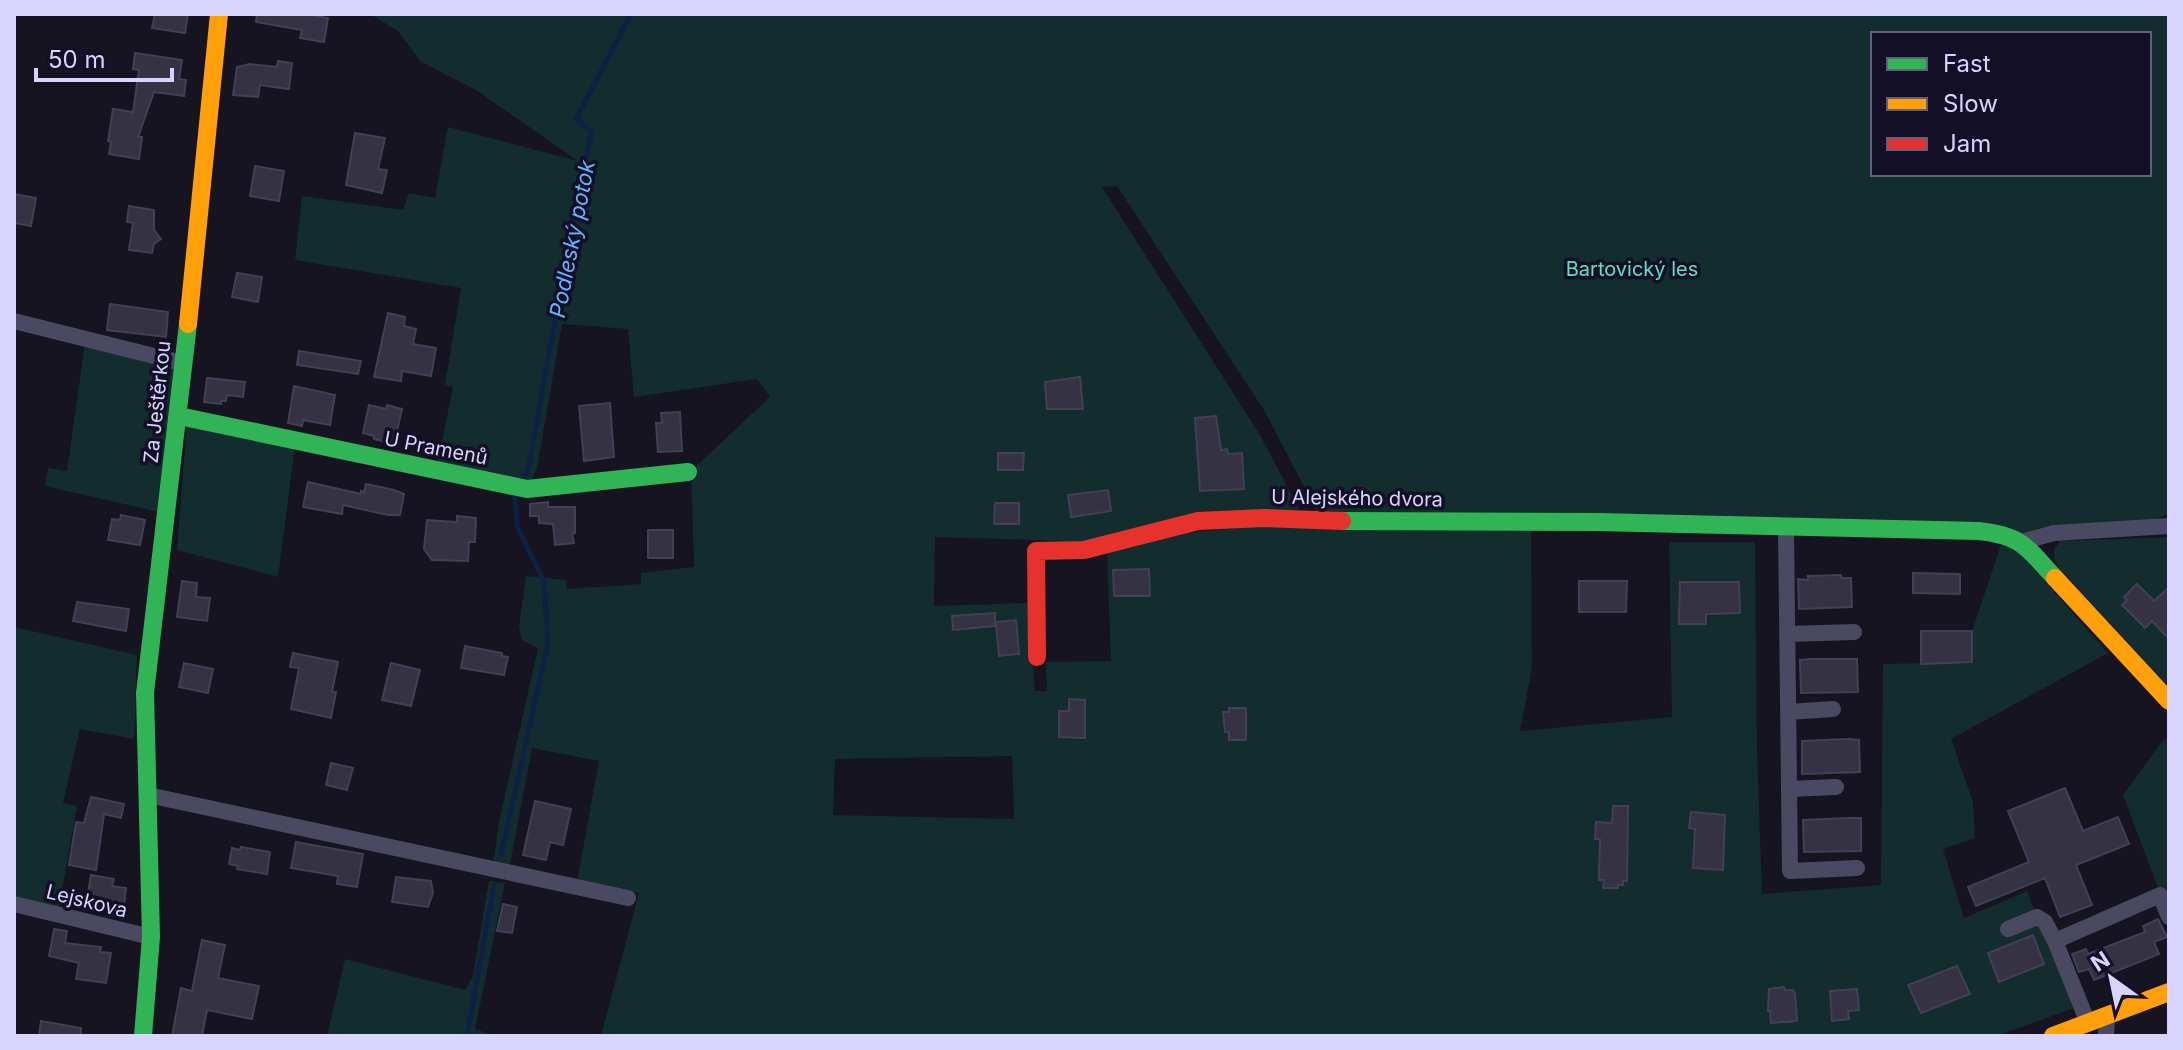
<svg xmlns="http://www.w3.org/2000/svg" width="2183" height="1050" font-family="Inter,sans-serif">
	<rect width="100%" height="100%" fill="#161421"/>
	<!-- green -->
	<path fill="#132c2d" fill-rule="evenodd" d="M370,14H2169V514L2150,521L2038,528L2021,542L1531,523L1532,667L1520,731L1672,717L1669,542H1755L1757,752L1762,894L1881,885L1883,664L1972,662V631L2001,545L2015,548L2108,653L1951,739L1973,802L1975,838L1943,849L1964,918L2027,891L2037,917L2082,1005L1997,1036H601L639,893L577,882L599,761L532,748L509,870L493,866L499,822L538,648L522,640L519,627L526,576L566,580L567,589L641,584V573L694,567L691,471L770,397L757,379L634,397L628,329L562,324L537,468L530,483L438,462L453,387L445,385L461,288L295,260L302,196L403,210L409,193L435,198L448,127L578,161L476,90L421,62L398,31ZM1873,34H2149V174H1873ZM1117,186L1264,410L1322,521L1169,534L1107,553L1111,661L1046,662L1047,691H1035L1028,603L934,606L935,537L1095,542L1299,509L1260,435L1102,187ZM1012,756L1014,819L833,815L835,759Z
		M85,343L177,366L159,512L45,486L48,468L67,471Z
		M187,422L295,446L278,577L177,550Z
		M2169,537V687L2059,568L2054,559V549L2060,541Z
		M14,627L137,655L134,739L80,729L63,803L77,806L59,907L14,896Z
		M2168,739L2169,740V917L2123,795L2163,740Z
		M489,881L505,883L475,1029L495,1036H327L345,959L465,990L473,976Z"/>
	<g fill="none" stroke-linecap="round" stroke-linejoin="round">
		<!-- stream -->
		<path stroke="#0d2144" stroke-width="5" d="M523,480L529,466L576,201L592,132L576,119L631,14
			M501,855L548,643L544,582L517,526L515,497
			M467,1036L494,885"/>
	</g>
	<!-- building -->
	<path fill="#343243" stroke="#433f54" stroke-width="2" d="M155,14H188L185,33L152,28Z
		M257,14H305L328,18L324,42L300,38L302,30L256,22Z
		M135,53L182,60L179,79L186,80L184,96L154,92L138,137H142L139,159L109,154L111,142L108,141L113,109L133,112L139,70L133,69Z
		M278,61L292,63L289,89L260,85L258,97L233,95L237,67L250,64L277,67Z
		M355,133L385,138L378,169L387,170L382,193L346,185Z
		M255,166L284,171L279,201L250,196Z
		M14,194L36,198L31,226L14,223Z
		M129,206L154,210V230L161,239L154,244L152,253L129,250L133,223L127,222Z
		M237,273L262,277L258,302L232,297Z
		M110,304L168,312L166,337L107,330Z
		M388,313L405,317L404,326L416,329L413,344L436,348L431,376L402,371L401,381L374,377Z
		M299,351L361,361L358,374L297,365Z
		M1080,377L1083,409H1047L1045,382Z
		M207,378L245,382L243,397L227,395L226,401H221V404L204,402Z
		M294,386L335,395L330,425L303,420L302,426L288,423Z
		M610,403L614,457L584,461L579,406Z
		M369,405L386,409L387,405L402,409L394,444L374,439V436L363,433Z
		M680,412L682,451L658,452L656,423H662L661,413Z
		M1216,416L1221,450L1227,449L1228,454L1242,453L1244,489L1200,491L1195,418Z
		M998,453H1024L1023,470H998Z
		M308,482L361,494V491L364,492L366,484L394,490L404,494L400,515H388L343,505L342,514L303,507Z
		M1108,490L1111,511L1071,517L1068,495Z
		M548,502V507H575V533L572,534L574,543L555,545L553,524L539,523V516H530V504Z
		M995,503H1019V524H994Z
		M121,515L145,520L140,545L108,540L112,519L120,520Z
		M457,516L476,518L475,542H469L468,561L432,560L424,549L427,520L457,522Z
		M648,530H673V558H648Z
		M1149,569L1150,596H1114L1113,570Z
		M1913,573L1960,574V594L1913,593Z
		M1841,575V578H1851L1852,607L1799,609L1798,579L1808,580V576Z
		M182,581L197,583L196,597L210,598L207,621L177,617Z
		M1579,581H1627L1626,612H1579Z
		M1680,582H1739L1740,613L1706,614V624H1679Z
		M2137,584L2154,601L2169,587V639L2152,621L2145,628L2122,605L2127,600L2124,597Z
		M77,602L129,609L126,631L73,621Z
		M995,613V626L953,630L952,616Z
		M1016,620L1019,654L999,656L996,622Z
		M1921,631H1972V662L1921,664Z
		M465,646L502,653V656L508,657L504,675L461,668Z
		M293,653L338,662L332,692H336L331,718L291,709L299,668L290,667Z
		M1811,659H1857L1858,692L1801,693L1800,660Z
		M184,663L213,669L208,693L179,687Z
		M391,663L420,670L411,706L382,700Z
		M1069,699L1085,700V738L1059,737V711H1069Z
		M1229,708H1246V740H1229V732H1225L1223,712H1229Z
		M1848,739L1859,740L1860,772L1802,774V741Z
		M331,763L353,768L347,790L326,785Z
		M2065,788L2083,831L2118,817L2129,844L2076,865L2092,905L2060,917L2045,878L1976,906L1968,887L2029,862L2008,811Z
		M91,797L124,804L121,818L104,814L96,870L69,865L76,822L84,823Z
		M535,801L571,809L563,845L550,842L546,860L523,855Z
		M1613,806H1628L1627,881H1623V885H1618V888H1603L1604,880H1599L1600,839H1595L1596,822L1612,823Z
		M1691,812L1725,815L1723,870L1693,868L1695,829L1689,828Z
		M1849,818H1861V851L1804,852L1803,820Z
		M296,842L363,854L357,887L337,884L338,876L291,868Z
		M241,847L270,852L267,874L237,869L238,866L229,864L232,848L240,850Z
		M91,875L114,879L112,886L126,888L124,905L87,899Z
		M396,877L431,881L433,893L428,907L392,902Z
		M503,904L517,907L512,933L497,931Z
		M2158,919L2167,937L2154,942L2159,954L2094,980L2089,969L2079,972L2072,954L2086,949L2088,954L2145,932L2143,926Z
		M54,929L67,931L65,943L101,947L100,952L111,953L106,983L76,979L79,963L49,956Z
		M2033,935L2044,964L1999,982L1988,953Z
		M202,940L225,945L218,978L259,986L252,1019L207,1010L202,1036H172L181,988L192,991Z
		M1957,966L1970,994L1921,1013L1908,985Z
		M1784,987L1785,990H1793L1795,993L1797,1021L1771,1023L1770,1011H1768L1769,989Z
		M1857,989L1859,1010L1848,1011L1849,1019L1832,1021L1830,991Z
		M41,1021L81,1028V1036H39Z"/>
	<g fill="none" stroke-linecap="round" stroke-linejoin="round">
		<!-- street -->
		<path stroke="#4a4962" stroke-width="16" d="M14,321L182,363
			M1786,528L1790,871L1857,868
			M2021,542L2054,533L2169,526
			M1787,634L1854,632
			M1788,712L1833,709
			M1789,789L1836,787
			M148,795L628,898
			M14,904L151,937
			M2008,929L2037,917L2045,922L2055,941
			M2088,1023L2055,941L2160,895L2169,917
			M2106,1036L2107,1016"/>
		<!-- fast -->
		<path stroke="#30b455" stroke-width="18" d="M179,416L527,489L688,472
			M1342,521L1597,522L1979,531C2023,536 2026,547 2055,578
			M143,1036L151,937L145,693L188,324"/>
		<!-- slow -->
		<path stroke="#ff9f0a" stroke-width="18" d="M188,324L219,14
			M2055,578L2169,701
			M2053,1036L2169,992"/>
		<!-- jam -->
		<path stroke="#e5322d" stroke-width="18" d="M1037,657L1036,551L1084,550L1198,521L1264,518L1342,521"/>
	</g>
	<g text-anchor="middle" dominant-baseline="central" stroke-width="7" stroke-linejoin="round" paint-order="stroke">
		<!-- park labels -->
		<g font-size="20" fill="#5fe0c0" stroke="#130f26">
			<text x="1632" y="269">Bartovický les</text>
		</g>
		<!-- street labels -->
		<g font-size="20" fill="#d9d4ff" stroke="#130f26">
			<text transform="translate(157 402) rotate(-84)">Za Ještěrkou</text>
			<text transform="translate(436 448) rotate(11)">U Pramenů</text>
			<text transform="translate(1357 498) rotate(1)">U Alejského dvora</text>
			<text transform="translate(87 901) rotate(14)">Lejskova</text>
		</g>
		<!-- water labels -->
		<g font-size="22" font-style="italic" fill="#62b6ff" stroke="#130f26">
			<text transform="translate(572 239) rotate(-79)">Podleský potok</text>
		</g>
	</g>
	<!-- border -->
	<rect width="2183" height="1050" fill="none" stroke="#d9d4ff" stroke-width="32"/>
	<!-- legend -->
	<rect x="1871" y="32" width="280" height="144" fill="#130f26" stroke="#625e7d" stroke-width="2"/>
	<rect x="1887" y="58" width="40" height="12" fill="#30b455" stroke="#625e7d" stroke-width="2"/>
	<text x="1943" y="72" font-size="24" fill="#d9d4ff">Fast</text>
	<rect x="1887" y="98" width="40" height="12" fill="#ff9f0a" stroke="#625e7d" stroke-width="2"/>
	<text x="1943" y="112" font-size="24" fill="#d9d4ff">Slow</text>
	<rect x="1887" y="138" width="40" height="12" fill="#e5322d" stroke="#625e7d" stroke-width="2"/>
	<text x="1943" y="152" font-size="24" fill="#d9d4ff">Jam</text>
	<!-- north arrow -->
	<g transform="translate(2111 978) rotate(327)" stroke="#130f26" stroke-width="6" paint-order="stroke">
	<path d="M0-6L14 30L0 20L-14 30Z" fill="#d9d4ff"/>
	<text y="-12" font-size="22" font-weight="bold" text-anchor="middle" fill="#d9d4ff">N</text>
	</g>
	<!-- scale -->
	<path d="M36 68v12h136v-12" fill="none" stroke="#d9d4ff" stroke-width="4"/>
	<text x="48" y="68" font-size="24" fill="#d9d4ff" stroke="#130f26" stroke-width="6" paint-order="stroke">50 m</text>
</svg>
